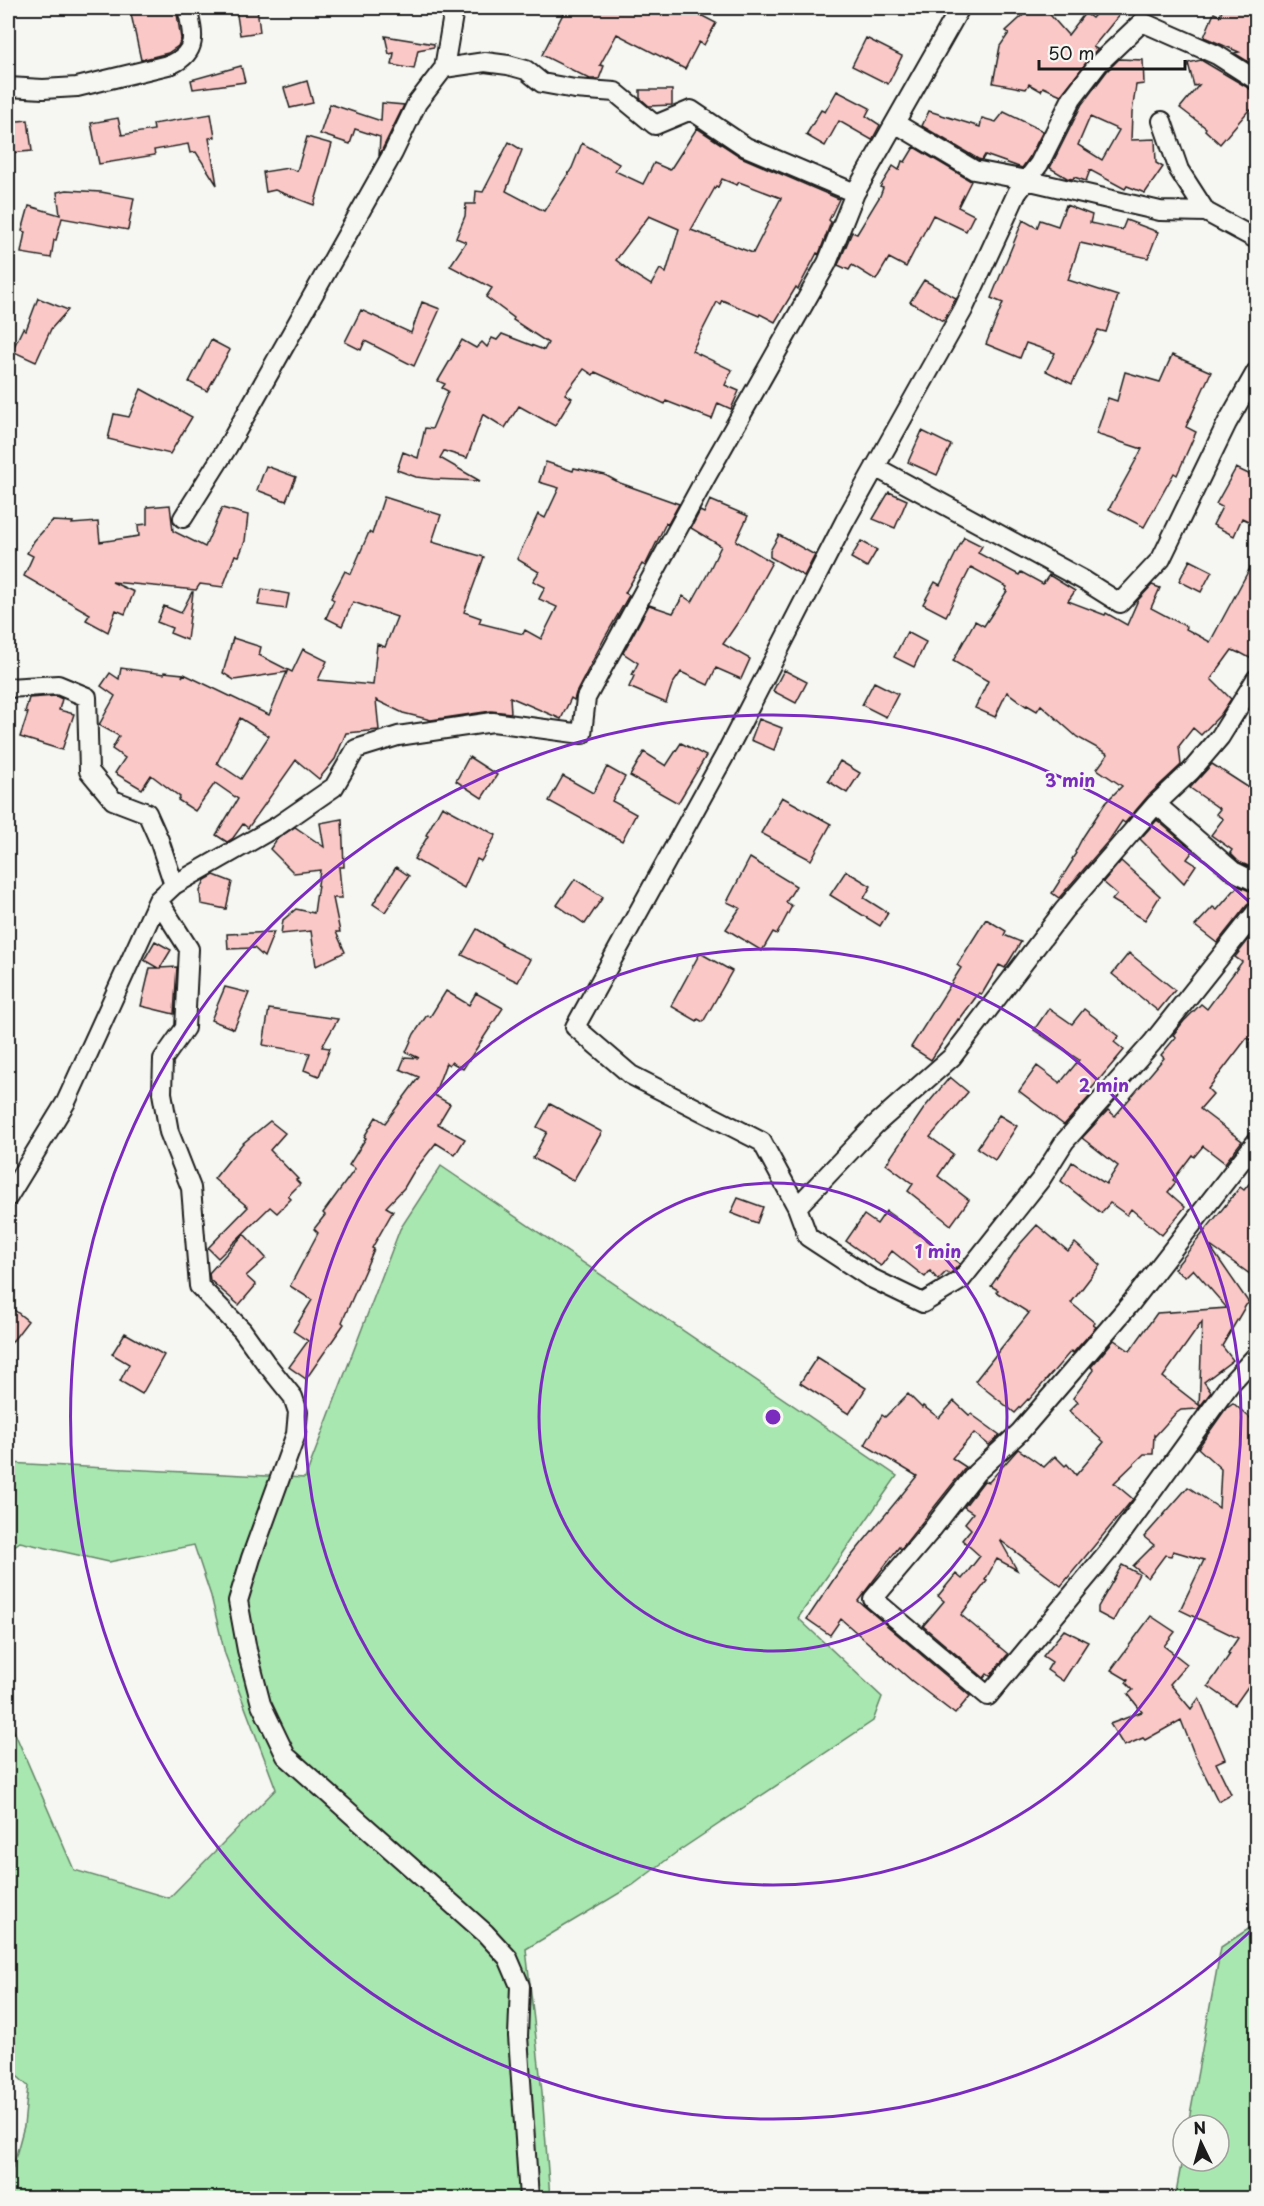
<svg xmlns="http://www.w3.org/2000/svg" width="1264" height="2206" font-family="'Playpen Sans',sans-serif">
	<rect width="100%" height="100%" fill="#f6f6f2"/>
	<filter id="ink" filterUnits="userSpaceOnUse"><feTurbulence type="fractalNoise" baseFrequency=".0167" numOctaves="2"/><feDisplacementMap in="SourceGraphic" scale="12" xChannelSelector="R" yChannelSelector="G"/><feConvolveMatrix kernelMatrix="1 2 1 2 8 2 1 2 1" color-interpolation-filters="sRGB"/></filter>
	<g filter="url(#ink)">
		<!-- green -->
		<path fill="#a8e7af" stroke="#628266" stroke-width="1.5" d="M441,1166L897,1476L798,1618L882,1697L873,1721L677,1852L633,1885L526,1949L542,2092L550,2198H8V2185L24,2126L28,2086L8,2068V1717L74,1870L169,1898L276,1789L225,1654L211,1596L194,1545L109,1562L20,1542L8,1550V1463L305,1478L400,1229Z
			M1256,1924V2198H1175L1183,2154V2161H1219V2125H1188L1221,1947Z"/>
		<!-- building -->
		<path fill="#fac9c7" stroke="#1c1c1c" stroke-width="1.5" fill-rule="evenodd" d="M151,8H176L181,39L178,46L168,53L141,60L131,14Z
			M236,8H257L260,32L240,35Z
			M566,8H687L716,23L704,45L699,42L685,69L617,34L600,65L604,66L599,79H590L542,55Z
			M1031,8H1044L1068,35L1085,13L1092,18L1101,8H1113L1120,14L1093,47L1097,49L1061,95L1043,87L1041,91L1029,84L1026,89L993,83L1000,46L1009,33L1006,31Z
			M1223,8H1257V67L1234,53L1239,52L1204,37L1214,13L1220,16Z
			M385,36L434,44V47L418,50L414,69L392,65L394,53L389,54Z
			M866,38L902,56L888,84L852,66Z
			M1119,59L1143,60L1144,84L1136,85L1132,113L1131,140L1155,139L1156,163L1163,167L1145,193L1127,186L1125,189L1090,170L1086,181L1074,177L1073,179L1067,178L1050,168L1082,104L1107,71ZM1090,117L1119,130L1102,160L1078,145Z
			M1201,60L1250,89L1257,91V111L1249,110L1220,144L1205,130L1206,128L1180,108L1199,85L1194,86L1188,63Z
			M241,66L245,82L193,89L191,80Z
			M307,81L313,103L290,108L284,88Z
			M640,90H672V105L649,106L640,98Z
			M837,91L870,108L866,116L880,125L872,140L839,121L825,146L806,135L821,110L825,112Z
			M382,103L404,105L379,156L380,137L355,129L350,144L320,134L330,104L381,121Z
			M929,111L980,127L982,118L996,122L1004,112L1043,131L1029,158L1022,168L985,155L982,160L978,159L922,126Z
			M211,114L215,137L209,138L217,185L196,152L190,153L188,144L154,150L155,155L99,164L91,123L118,118L122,135L154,130L153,124Z
			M28,120L32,151L10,153L8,122Z
			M697,128L741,157L839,199L829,220L831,222L819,254L817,253L798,289L796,287L775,322L760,314L759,316L722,300L720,304L717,302L692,351L732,370L725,385L739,391L731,409L718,403L712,419L666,401L665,404L595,372L593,375L584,369L565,394L572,398L555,426L519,406L505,428L483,414L467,458L444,451L440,458L480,481L433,479L416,477L397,470L403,452L418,458L425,428L432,429L448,391L442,388L445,384L438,381L462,340L476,348L482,342L487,347L492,338L497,340L502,334L544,350L548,343L513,320L514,318L486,297L492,288L450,266L466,242L456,238L465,216L466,204H475L476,191L483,192L509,142L522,150L506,191L544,211L572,168L582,143L619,164L615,171L643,184L654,163L670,170ZM722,179L737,185L739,182L781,198L753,253L691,230L716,186L718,187ZM649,216L679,229L666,273L660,269L651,285L635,275L616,260Z
			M307,137L332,144L314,205L275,190L266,192L263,172L288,168L297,171Z
			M914,147L971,181L958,207L974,215L966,231L933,215L906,267L889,258L876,280L852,265L849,270L838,265L852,232L857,234L880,196L883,188L880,187L893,166L899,170L902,161L905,162Z
			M67,190L101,192L134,198L128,230L62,218L56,240H54L51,258L21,253L25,232L22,231L29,206L60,215L57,192Z
			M1066,205L1092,215L1090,223L1122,230L1126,220L1158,232L1148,258L1080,243L1068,280L1118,296L1106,332L1098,330L1072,384L1046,371L1055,353L1026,343L1020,358L986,344L1003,303L991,298L1023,220L1037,228L1040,220L1058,226Z
			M924,280L956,298L943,321L910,302Z
			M38,298L68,310L51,329L36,362L12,351L23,328L26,330Z
			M422,302L440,309L414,366L365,341L361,350L345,342L361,310L411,333Z
			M211,340L230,350L207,391L189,382Z
			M1172,355L1211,372L1186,427L1196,432L1177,475L1174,473L1144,527L1109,509L1142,449L1096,434L1108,398L1117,401L1125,372L1160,382Z
			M141,389L192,417L170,454L108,439L114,414L129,417Z
			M922,431L951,445L937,475L908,462Z
			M546,462L573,471L574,468L605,475L620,483L679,504L668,524L666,523L645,566L642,564L625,593L629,595L604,639L576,693L574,700L571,698L561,719L510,697L511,713L491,711L431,720L403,713L376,700L379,730L346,733L335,759L319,779L296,760L248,828L243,824L233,838L227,842L216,835L238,799L215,783L195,811L178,800L180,797L151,775L142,789L115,773L125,758L112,749L119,736L99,725L115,696L101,686L110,673L119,679L121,668L164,674V672L183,674L182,677L184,674L269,715L287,672L234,680L223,673L233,638L261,647L259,655L292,672L303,649L327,661L318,680L373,685L377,644L385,647L397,617L353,602L342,626L326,618L334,600L331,598L345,571L351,574L369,532L372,534L384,497L441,515L432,542L484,557L464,612L481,618L479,623L523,634L525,630L541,639L557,607L539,599L545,587L533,581L539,572L517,559L538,514L545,518L559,488L539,482ZM240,718L269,736L241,779L217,763Z
			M266,466L296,477L286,501L257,490Z
			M1236,468L1257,478V525L1242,518L1234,536L1213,525L1222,507L1216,504Z
			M889,492L907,500L895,528L873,519Z
			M710,500L748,516L736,541L772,562L743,615L723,644L750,659L741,679L716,668L708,685L681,672L672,685L666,703L629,687L634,676L632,675L638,663L623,653L649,605L673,613L683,596L692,602L707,575L721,546L691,528L700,511L704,513Z
			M170,505L173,531L205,547L222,508L248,515L245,541L239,556L235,555L223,587L200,584L196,590L112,582L134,592L125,614L116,610L108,632L86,620L90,614L24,576L33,556L27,553L34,541L52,521L73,522L72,524L98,522L100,542L139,536L138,525L147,524V507Z
			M779,535L815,555L804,576L770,557V551Z
			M964,537L982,546L978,553L1019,575L1021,572L1043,584L1049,575L1075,591L1068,601L1105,615L1106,613L1127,625L1138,600L1152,585L1160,588L1151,608L1187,627L1186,629L1210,642L1257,555V662L1239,652V653L1232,650L1211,679L1231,699L1221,714L1201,735L1193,728L1179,746L1181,765L1148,796L1125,823L1122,821L1110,839L1059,898L1052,893L1073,860L1072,859L1076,853L1075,852L1083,837L1106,802L1122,786L1097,769L1108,754L1077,737L1041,705L1037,711L1027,705L1026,706L1007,692L995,717L975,708L988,681L953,661L975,621L984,626L1007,591L1005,590L1007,587L971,567L946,616L923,604L935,582L940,585Z
			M861,541L877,550L867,567L851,558Z
			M1190,560L1212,571L1201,592L1179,581Z
			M262,589L289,594L286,609L258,605Z
			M192,592H193L187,640L170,633L172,628L157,622L164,606L181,613Z
			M907,632L926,642L914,667L894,657Z
			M784,670L807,682L796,703L773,691Z
			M874,682L898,694L886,717L862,705Z
			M56,696L62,699L59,710L74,714L62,750L20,737L28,713L25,712L29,698Z
			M759,719L782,728L774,750L751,740Z
			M681,743L706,756L678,803L630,776L644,752L666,766Z
			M469,757L497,775L482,798L456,781Z
			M840,761L860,773L847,793L828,781Z
			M1212,764L1257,793V864L1253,868L1239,862L1230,853L1232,850L1211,835L1223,819L1216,814L1220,809L1190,788Z
			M607,767L625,777L612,801L636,814L622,841L549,801L563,776L593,793Z
			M782,797L831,824L811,860L761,833Z
			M442,806L496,835L481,861L477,859L464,888L414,859L428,836L426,835Z
			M342,819L344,867H339L342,898H333L340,932H336L345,952L316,966L311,931L281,934L283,920L296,909L314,913L320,870L294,873L270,849L277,839L295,827L324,847L320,823Z
			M1157,820L1193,851L1187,859L1196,865L1184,883L1140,839Z
			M750,858L796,886L786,902L792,906L777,934L773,932L762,951L726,929L740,908L727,902Z
			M1121,861L1160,896L1145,920L1112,900L1117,894L1103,882Z
			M396,867L409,876L385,912L373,904Z
			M846,871L871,886L864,898L888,913L880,926L830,895Z
			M214,875L232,882L226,909L201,904L200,891L205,880Z
			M575,879L603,897L585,924L557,905Z
			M1238,886L1252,892L1257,897V901L1247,905L1217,943L1195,926L1213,907L1217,910Z
			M986,919L1006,931L1004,935L1021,942L1005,968L999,965L982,994L979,993L959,1020L958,1019L931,1060L911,1047L961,968L957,965Z
			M477,929L502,944L501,945L530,959L518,982L462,955Z
			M1257,929V1045L1247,1038L1208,1089L1213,1094L1200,1109L1242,1141L1225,1163L1203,1146L1194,1157L1192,1155L1173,1180L1176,1182L1168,1192L1185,1207L1162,1235L1131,1209L1127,1215L1110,1203L1101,1213L1061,1181L1072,1162L1106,1184L1118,1166L1082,1138L1108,1110L1115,1116L1164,1058L1161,1055L1176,1037L1173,1035L1184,1021L1201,1004L1207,1009L1242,962L1235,957Z
			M274,932L264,957L254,948L228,949L227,934Z
			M155,941L171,950L160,968L177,967L174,1014L141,1006L150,968H158L144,960Z
			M700,953L732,971L703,1022L698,1019L697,1021L671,1006Z
			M1129,953L1175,990L1158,1011L1112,974Z
			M225,987L249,993L234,1029L211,1020Z
			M446,991L469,1005L476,993L503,1008L463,1069L451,1062L449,1065L446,1063L434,1095L450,1104L438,1124L465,1139L455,1155L436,1143L414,1171L404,1188L386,1207L393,1211L372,1248L374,1249L342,1322L344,1324L306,1379L289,1367L308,1341L293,1331L312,1300L290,1286L318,1233L314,1229L325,1215L323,1213L355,1169L349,1165L366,1138L364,1137L376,1117L385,1123L419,1077L400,1069L405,1057L419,1058L406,1052L414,1034L427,1015L430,1017Z
			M1049,1008L1072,1024L1084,1009L1119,1036L1114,1042L1124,1050L1087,1094L1090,1096L1064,1125L1019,1091L1037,1066L1060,1083L1079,1060L1034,1030Z
			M269,1009L338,1019L322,1047L330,1048L319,1076L304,1070L310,1053L263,1045Z
			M950,1077L968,1092L930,1137L953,1154L938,1176L969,1200L951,1225L908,1191L913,1184L886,1164L925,1107Z
			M550,1104L602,1132L573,1181L533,1158L547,1132L537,1127Z
			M999,1115L1017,1126L995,1160L977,1148Z
			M270,1121L285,1133L270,1150L298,1179L296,1180L300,1184L288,1196L291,1199L277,1213L270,1207L218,1258L208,1248L248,1207L214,1179L242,1144Z
			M1257,1174V1279L1209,1245L1249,1303L1246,1305L1222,1346L1233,1360L1204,1382L1211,1392L1198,1409L1181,1410L1175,1414L1155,1436L1154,1435L1153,1454H1144L1114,1483L1133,1499L1061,1586L1000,1540L1017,1570L997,1559L985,1580L987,1581L961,1615L1008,1654L990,1676L987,1674L984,1678L923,1626L944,1601L938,1596L956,1574L962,1579L980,1556L962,1540L971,1529L965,1523L973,1513L964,1507L984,1481L989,1482L1018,1449L1044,1467L1055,1456L1065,1466L1067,1464L1076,1475L1104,1442L1069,1411L1078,1402L1073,1398L1094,1370L1091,1367L1114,1340L1130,1351L1157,1313L1227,1308L1193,1269L1185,1277L1174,1269L1240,1187L1244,1190ZM1202,1322L1200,1385L1199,1405L1163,1377Z
			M738,1198L763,1207L757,1223L731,1213Z
			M886,1211L960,1264L950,1274L946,1272L938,1280L930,1271L925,1277L892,1251L881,1266L846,1241L864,1215L877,1224Z
			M1037,1225L1068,1251L1075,1243L1100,1265L1071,1303L1095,1323L1093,1325L1096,1327L1073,1353L1071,1351L1029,1400L1028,1399L1015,1413L975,1381L1029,1313L996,1292L998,1290L991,1286L1020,1244Z
			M244,1234L266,1258L246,1276L256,1285L239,1305L210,1280L209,1273Z
			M8,1305L28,1321L8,1347Z
			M125,1333L164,1355L142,1394L120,1381L129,1364L112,1354Z
			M817,1357L866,1388L849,1414L800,1383Z
			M908,1394L922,1408L923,1406L939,1418L954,1401L969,1415L971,1414L1000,1435L989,1445L974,1433L952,1458L966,1467L901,1549L899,1547L858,1601L970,1696L955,1714L912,1681L841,1619L830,1635L807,1619L840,1570L917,1476L865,1445L882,1415L885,1417Z
			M1233,1403L1257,1424V1607L1248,1649L1257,1655V1690L1249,1685L1235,1705L1208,1686L1230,1654L1228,1653L1238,1638L1180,1610L1204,1560L1173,1551L1171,1556L1165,1555L1148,1578L1133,1566L1154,1545L1144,1537L1188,1487L1219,1508L1221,1469L1198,1448L1227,1407Z
			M1122,1565L1139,1574L1113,1621L1098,1613V1607Z
			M1151,1616L1175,1632L1164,1646L1187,1664L1170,1684L1191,1709L1199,1698L1225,1759L1216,1763L1231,1794L1218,1801L1193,1751L1181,1720L1145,1740L1143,1738L1124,1746L1110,1724L1142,1712L1128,1694L1133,1690L1126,1683L1128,1680L1111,1670Z
			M1064,1630L1088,1642L1063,1681L1047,1670L1052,1662L1043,1656Z"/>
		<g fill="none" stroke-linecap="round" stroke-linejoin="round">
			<!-- street casing -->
			<g stroke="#1c1c1c" stroke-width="22">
				<path id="street" d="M456,8L453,15L444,68L485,62L508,65L526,70L542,83L575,89L615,92L655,125L691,110L746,147L855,193
					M8,87L43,89L77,87L172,64C199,51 193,33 187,8
					M1162,121L1179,170L1206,212L1256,239
					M895,123L974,170L1026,180L1160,211L1206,212
					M875,467L1085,581L1120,603L1161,559L1227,423L1256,372
					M183,518L227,448L393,153L417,103L444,68
					M1256,679L1220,737L1191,771L1156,804L1064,910L952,1057L875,1125L797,1207L808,1237L869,1277L923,1303L961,1280L1041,1179L1065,1141L1152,1043L1256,912
					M8,688L58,685L87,697L89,771L113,800L147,813L159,840L174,885
					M1156,804L1233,871L1256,882
					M158,900L189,949L185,1028L163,1059L162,1093L169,1132L191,1188L199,1286L242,1330L265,1362L293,1397L298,1412L296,1434L251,1558L238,1601L247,1650L261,1704L286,1756L485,1933L508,1958L520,1986L518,2036L529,2198
					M1256,1142L1131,1303L1020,1432L976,1473L929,1533L873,1599L988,1696L1111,1548L1230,1384L1256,1356
					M8,1197L66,1102L158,900L174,885L279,825L334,787L356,749L398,736L493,722L582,734L586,698L706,477L827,263L855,193L960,8
					M797,1207L762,1142L631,1075L575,1027L725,755L845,521L963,310L1017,193L1039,164L1072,98L1099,63L1142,22L1217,55L1256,80"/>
			</g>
			<!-- street -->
			<use href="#street" stroke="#f6f6f2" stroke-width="18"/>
		</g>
	</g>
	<!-- distance rings -->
	<g fill="none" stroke="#7b2cbf" stroke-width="3">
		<circle cx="773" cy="1417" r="234"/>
		<circle cx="773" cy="1417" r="468"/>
		<path d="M1256 1926A702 702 0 1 1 1256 908"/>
	</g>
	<circle cx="773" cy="1417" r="9" fill="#7b2cbf" stroke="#f6f6f2" stroke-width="3"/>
	<g font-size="18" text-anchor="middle" font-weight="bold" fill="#7b2cbf" stroke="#f6f6f2" stroke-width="4.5" stroke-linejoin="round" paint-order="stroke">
		<text x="1070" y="787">3 min</text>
		<text x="1104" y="1092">2 min</text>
		<text x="938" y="1258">1 min</text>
	</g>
	<!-- margin -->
	<rect width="1264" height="2206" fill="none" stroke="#f6f6f2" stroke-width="30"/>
	<rect x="15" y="15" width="1234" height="2176" fill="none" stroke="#1c1c1c" stroke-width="2" filter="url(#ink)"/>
	<!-- north arrow -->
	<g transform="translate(1201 2143) rotate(355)"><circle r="28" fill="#f6f6f2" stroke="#9f9f9c" stroke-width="1.5"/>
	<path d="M0-4.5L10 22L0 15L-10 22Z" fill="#1c1c1c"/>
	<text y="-9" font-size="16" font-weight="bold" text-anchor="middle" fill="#1c1c1c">N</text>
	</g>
	<!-- scale -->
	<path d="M1039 60v9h146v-9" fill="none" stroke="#1c1c1c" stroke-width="3"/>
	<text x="1048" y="60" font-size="18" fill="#1c1c1c" stroke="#f6f6f2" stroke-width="4.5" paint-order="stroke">50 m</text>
</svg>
